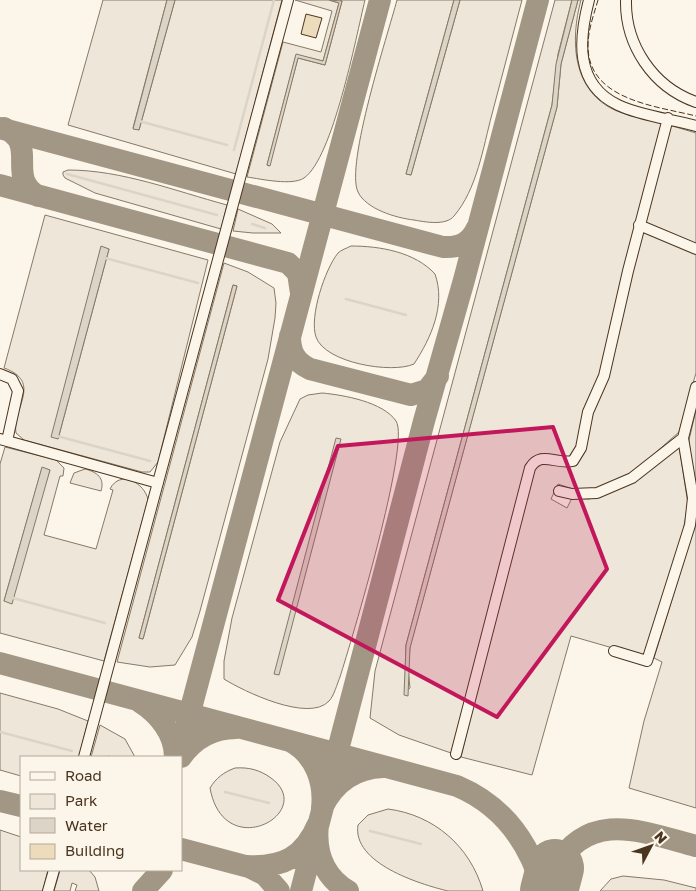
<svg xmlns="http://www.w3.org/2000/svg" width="696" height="891" font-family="'Golos Text',sans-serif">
	<rect width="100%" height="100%" fill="#fbf6e9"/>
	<!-- green -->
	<path fill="#ede6d9" stroke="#887966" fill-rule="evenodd" d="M103,0H167L133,128L139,130L175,0H282L236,174L68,125Z
		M295,0H329L339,3L323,61L296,55L267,165L269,166L298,58L325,65L342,1L340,0H365C356,37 333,158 304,178C292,186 261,179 247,177L283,42L321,52L332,11Z
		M397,0H454L406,174L411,175L460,0H522C512,38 502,76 492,114C483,148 477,189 454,216C446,226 425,222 414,220C396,218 366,209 358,192C345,165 388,34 397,0Z
		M555,0H572L558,54L552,105L406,645L405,692L410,688L408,668L410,647L557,107L561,64L578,0H581C570,41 572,92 617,111C631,117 648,119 663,123L605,361L581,442L571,457L539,454L529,462L451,753L399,735L370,718L375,671Z
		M669,125L696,133V245L644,223Z
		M68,170C122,170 175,191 227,205L221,229L95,193L65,178L63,175V172Z
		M238,209L272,224L281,233H253L233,231Z
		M45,215L208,260L158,462L150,472H142L24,440L16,433C12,408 43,382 4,368ZM101,247L109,249L58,439Z
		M642,230L696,252V373L679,432L629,476L595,490H576L558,484L551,499L567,508L572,498L589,499L603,495L679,446L688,504L679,555L644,657L571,636L532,775L461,757L502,587L534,469L539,463L567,466L592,415Z
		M351,246C380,246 415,252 435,274C446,305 431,338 414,364C392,374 325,363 316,337C309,317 325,269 338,253C341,250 347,248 351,246Z
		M224,263L248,272L274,288L276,303L275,318L268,359L200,611L192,637L175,665L150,667L117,662ZM233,285L237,286L143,639L139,638Z
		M322,393C344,395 383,402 396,421C411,443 351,642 340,677C337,684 334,696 329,701C309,723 243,691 224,679V661L232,618L280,442L300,399L308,395Z
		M696,410V509L689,440Z
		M5,447L56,460L64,468L63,476H60L44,535L96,549L113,490L110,489C120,469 145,483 148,500L104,661L0,633V464ZM42,468L50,470L5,601H4Z
		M85,469C97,472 105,478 101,491L70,483L74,473Z
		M696,511V808L629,788L644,721L662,662L654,658L689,544Z
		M0,693L58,709L88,721L79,757H21V776L0,770Z
		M100,725L125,739L135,757H91Z
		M235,768C249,767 260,770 271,778C318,812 224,865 210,788C216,778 224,772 235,768Z
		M388,809C434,815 470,846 483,891C472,891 459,891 448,891C419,884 352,863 358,825L368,815Z
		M0,830L21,837V870H48L43,891H0Z
		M60,870H89L95,877L99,891H75L77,885L72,883L70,891H54Z
		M623,876L664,880L696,888V891H600L611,879Z"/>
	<!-- water -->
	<path fill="#dcd4c6" stroke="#887966" d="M167,0H175L139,130L133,129Z
		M329,0L342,1L325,65L298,58L270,166L267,165L296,54L323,61L339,3Z
		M454,0H460L411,175L406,174Z
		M572,0H578L561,64L557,107L410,648L408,696L404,695L406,645L552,105L556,64Z
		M101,246L109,249L58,439L51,437Z
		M233,285L237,286L143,639L139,638Z
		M336,438L341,439L279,675L274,674Z
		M42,467L50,470L12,604L4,601Z"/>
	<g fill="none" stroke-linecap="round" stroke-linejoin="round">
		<!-- stream -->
		<path stroke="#dcd4c6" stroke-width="2.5" d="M139,121L227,145
			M234,150L274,0
			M67,174L217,215
			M252,224L265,228
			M105,258L198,283
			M346,299L406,315
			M57,436L150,461
			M13,598L105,623
			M0,732L72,751
			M109,757V756
			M225,792L269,803
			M370,831L421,844"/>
		<!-- taxiway -->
		<path stroke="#a29684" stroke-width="22" d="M0,128L443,247C460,248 470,243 477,228
			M4,128C40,144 5,177 38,196
			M0,185L288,263L298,273L301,293
			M290,336C290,352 295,362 310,369L411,395L427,390L438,376
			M0,663L457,786C504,806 530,843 543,891
			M140,702C159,714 175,734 175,757
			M290,741C315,754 325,782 322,808C334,783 354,768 383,767
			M178,757L380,0
			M181,757C194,739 213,728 236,728
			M0,801L21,806
			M181,849L260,870
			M247,866C283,868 304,857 318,824C315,851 323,876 348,891
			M247,866L265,875L279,891
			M555,868C589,808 643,832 696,846
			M143,891L162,870
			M301,891L424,421L464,280L538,0"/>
		<!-- runway -->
		<path stroke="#a29684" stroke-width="58" d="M549,891L555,868"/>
	</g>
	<!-- building -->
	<path fill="#ecdcbc" stroke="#4a3520" d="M306,14L322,18L316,38L301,34Z"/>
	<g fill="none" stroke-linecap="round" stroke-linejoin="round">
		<!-- minor casing -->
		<g stroke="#4a3520" stroke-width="12">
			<path id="minor" d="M589,0C579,38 574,84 618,105C641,116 671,119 696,126
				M626,0C625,45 653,87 696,102
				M639,225L696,249
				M0,374L12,379L18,391L7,441
				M0,439L158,483
				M559,491L572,494L597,493L632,478L683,438L696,387
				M614,651L647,661L690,525L693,498L683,438
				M456,754L530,468C541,450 556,465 573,461L581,448L588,412L604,376L628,271L668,118
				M84,757L288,0
				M48,891L54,870"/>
		</g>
		<!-- minor -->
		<use href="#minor" stroke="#fbf6e9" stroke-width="10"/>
		<!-- fence -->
		<path stroke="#4a3520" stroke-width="1" stroke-dasharray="6 2.5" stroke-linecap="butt" d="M598,0C594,14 588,30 588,45C587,100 656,106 696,116"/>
	</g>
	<!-- marked area -->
	<path fill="#c2185b" fill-opacity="0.2" stroke="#c2185b" stroke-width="4" stroke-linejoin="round" d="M553,427L607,569L497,717L278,600L338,446Z"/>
	<!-- legend -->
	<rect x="20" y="756" width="162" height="115" fill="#fbf6e9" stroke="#b4a999"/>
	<rect x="30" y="772" width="25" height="8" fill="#fbf6e9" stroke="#b4a999"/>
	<text x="65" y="781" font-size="15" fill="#4a3520">Road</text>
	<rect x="30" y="794" width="25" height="15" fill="#ede6d9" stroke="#b4a999"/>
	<text x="65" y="806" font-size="15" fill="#4a3520">Park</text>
	<rect x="30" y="818" width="25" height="15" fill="#dcd4c6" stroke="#b4a999"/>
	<text x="65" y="831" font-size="15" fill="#4a3520">Water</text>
	<rect x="30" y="844" width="25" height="15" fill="#ecdcbc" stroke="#b4a999"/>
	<text x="65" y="856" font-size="15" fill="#4a3520">Building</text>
	<!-- north arrow -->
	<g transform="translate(651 846) rotate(49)" stroke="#fbf6e9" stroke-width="4" paint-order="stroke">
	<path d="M0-4L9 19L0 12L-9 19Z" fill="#4a3520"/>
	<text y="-8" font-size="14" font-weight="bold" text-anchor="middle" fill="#4a3520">N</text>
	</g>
</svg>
